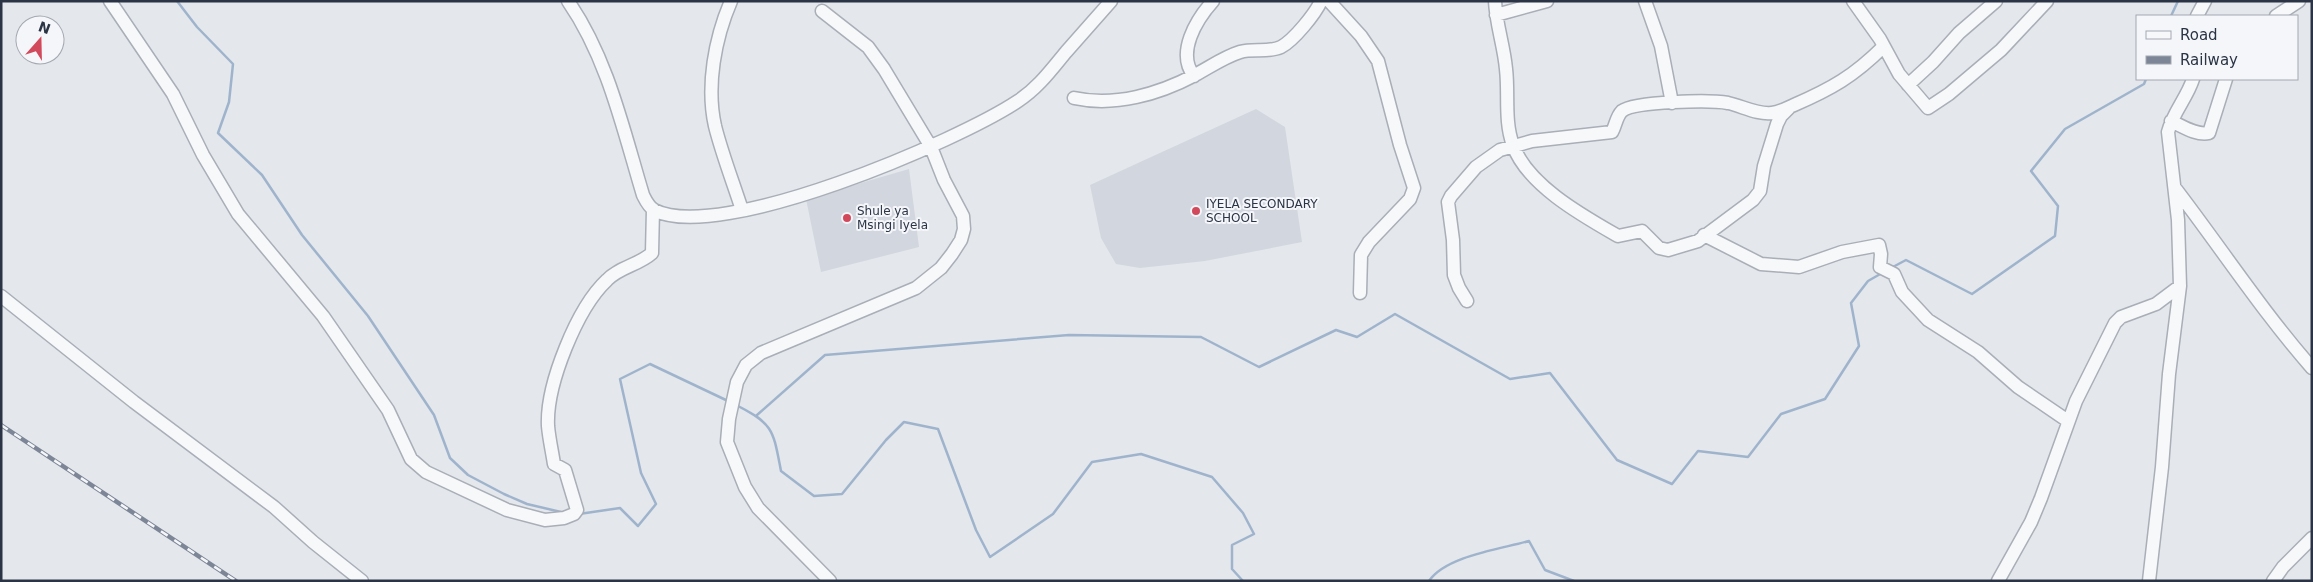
<svg xmlns="http://www.w3.org/2000/svg" width="2313" height="582" font-family="'DejaVu Sans',sans-serif">
	<rect width="100%" height="100%" fill="#e4e7ec"/>
	<!-- built -->
	<path fill="#d2d6de" d="M1256,109L1285,127L1302,242L1205,261L1140,268L1116,264L1101,238L1090,185Z
		M909,169L919,247L821,272L806,199Z"/>
	<g fill="none" stroke-linecap="round" stroke-linejoin="round">
		<!-- stream -->
		<path stroke="#9fb4cc" stroke-width="2.5" d="M177,1L197,27L233,64L229,102L218,133L262,175L302,235L368,316L434,415L450,458L468,475L504,494L527,504L561,512
			M2171,16L2178,1
			M1891,268L1906,260L1972,294L2055,236L2058,206L2031,171L2065,129L2144,84L2146,79
			M736,405C774,424 773,430 781,471L814,496L842,494L886,440L904,422L938,429L976,530L990,557L1053,514L1092,462L1141,454L1212,477L1243,513L1254,534L1232,545V569L1243,581
			M757,415L825,355L1069,335L1201,337L1259,367L1336,330L1357,337L1395,314L1510,379L1550,373L1617,460L1672,484L1698,451L1748,457L1781,414L1825,399L1859,346L1851,303L1868,281L1882,273
			M579,514L620,508L638,526L656,504L641,473L620,379L650,364L728,401
			M1429,581C1446,556 1501,549 1529,541L1545,570L1574,581"/>
		<!-- minor casing -->
		<g stroke="#a9aeb7" stroke-width="15">
			<path id="minor" d="M110,1L173,94L203,155L238,214L323,316L388,410L411,459L426,472L507,510L545,520L564,518L574,514L577,510L565,470L554,464C552,451 549,438 548,426C546,385 577,308 607,280C619,267 639,265 652,253L653,209
				M568,1C608,59 623,129 643,195C646,201 648,206 654,210C719,244 958,141 1018,101C1038,88 1051,70 1066,52C1081,35 1096,18 1111,1
				M731,1C715,38 706,86 715,126C722,154 733,182 742,210
				M1329,1L1361,36L1378,61L1400,145L1414,188L1410,199L1369,242L1361,255L1360,293
				M1495,1C1496,24 1504,46 1506,69C1509,94 1504,121 1513,145C1527,185 1583,216 1618,236L1642,231L1659,248L1668,250L1698,241L1753,200L1760,191L1764,166L1777,124L1781,116L1789,108
				M1645,1L1661,46L1672,103
				M1853,1L1880,39L1899,74L1928,108L1949,94L2001,50L2047,1
				M822,11L868,47L884,69L931,147L944,180L963,216L964,229L961,240L952,254L941,268L916,288L761,353L746,365L737,382L729,419L727,442L745,487L758,508L830,581
				M1496,15L1547,1
				M2197,16L2205,1
				M2276,16L2299,1
				M1194,76C1176,53 1196,20 1213,1
				M1908,85L1933,62L1959,33L1996,1
				M1074,98C1115,107 1159,94 1195,75C1210,67 1224,57 1240,52C1253,48 1268,53 1281,47C1294,40 1315,14 1321,1
				M2171,121C2182,126 2197,136 2209,133L2226,79
				M2175,188C2221,248 2262,311 2312,368
				M1704,235L1761,264L1799,267L1842,252L1879,245L1881,254L1880,267L1894,274L1902,292L1928,320L1978,352L2018,387L2068,421
				M1,296L134,402L274,507L313,542L362,581
				M1467,301L1459,288L1454,275L1453,240L1448,202L1451,196L1476,167L1500,150L1532,141L1612,132C1616,125 1616,117 1622,111C1635,101 1711,100 1728,103C1742,106 1758,115 1772,113C1780,112 1787,108 1794,105C1831,89 1854,76 1883,47
				M1998,581L2031,522L2041,498L2076,401L2115,323L2121,317L2156,304L2180,286
				M2149,581L2162,467L2169,374L2180,286L2178,220L2168,132C2173,112 2187,98 2193,79
				M2273,581L2283,567L2312,538"/>
		</g>
		<!-- minor -->
		<use href="#minor" stroke="#f7f8fa" stroke-width="12"/>
		<!-- rail casing -->
		<g stroke="#7d8696" stroke-width="4.5">
			<path id="rail" d="M1,425L236,581"/>
		</g>
		<!-- rail -->
		<use href="#rail" stroke="#f4f6f9" stroke-width="2.5" stroke-dasharray="8" stroke-linecap="butt"/>
	</g>
	<!-- markers -->
	<g fill="#d1495b" stroke="#f4f6f9" stroke-width="2">
		<circle cx="1196" cy="211" r="5"/>
		<circle cx="847" cy="218" r="5"/>
	</g>
	<g text-anchor="middle" dominant-baseline="central" stroke-width="4" stroke-linejoin="round" paint-order="stroke">
		<!-- poi labels -->
		<g font-size="12" fill="#2b3445" stroke="#f4f6f9" text-anchor="start">
			<text x="1206" y="204">IYELA SECONDARY<tspan x="1206" dy="14">SCHOOL</tspan></text>
			<text x="857" y="211">Shule ya<tspan x="857" dy="14">Msingi Iyela</tspan></text>
		</g>
	</g>
	<!-- border -->
	<rect width="2313" height="582" fill="none" stroke="#2b3445" stroke-width="5"/>
	<!-- legend -->
	<rect x="2136" y="15" width="162" height="65" fill="#f4f6f9" stroke="#a4a8b1"/>
	<rect x="2146" y="31" width="25" height="8" fill="#f7f8fa" stroke="#a4a8b1"/>
	<text x="2180" y="40" font-size="15" fill="#2b3445">Road</text>
	<rect x="2146" y="56" width="25" height="8" fill="#7d8696" stroke="#a4a8b1"/>
	<text x="2180" y="65" font-size="15" fill="#2b3445">Railway</text>
	<!-- north arrow -->
	<g transform="translate(40 40) rotate(20)"><circle r="24" fill="#f4f6f9" stroke="#a4a8b1"/>
	<path d="M0-4L9 19L0 12L-9 19Z" fill="#d1495b"/>
	<text y="-8" font-size="14" font-weight="bold" text-anchor="middle" fill="#2b3445">N</text>
	</g>
</svg>
